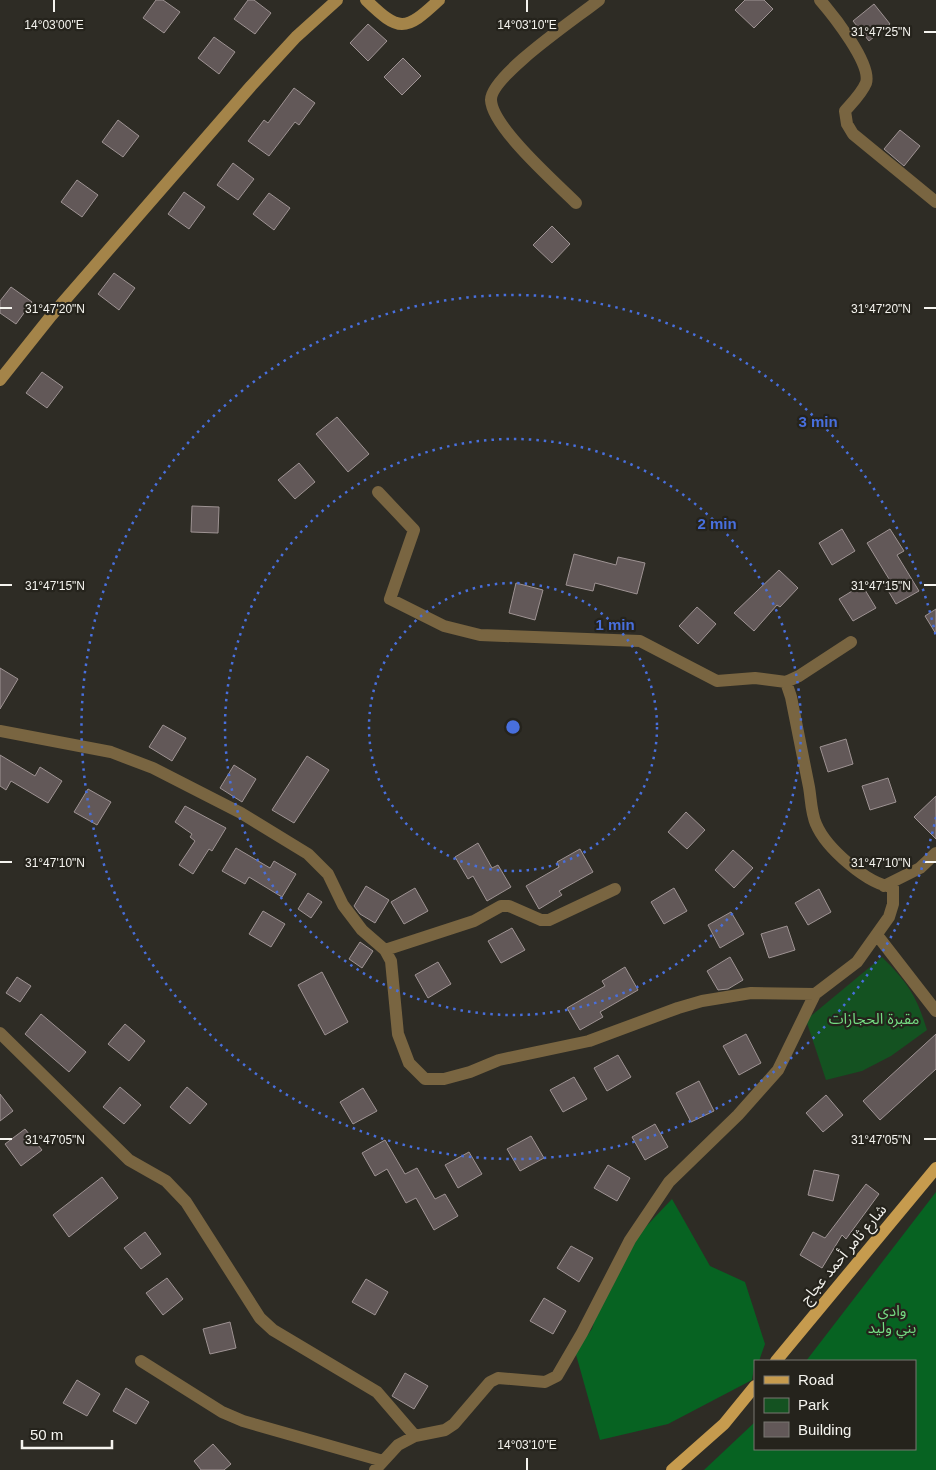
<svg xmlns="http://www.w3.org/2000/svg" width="936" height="1470" font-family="Arial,'Noto Sans Arabic',sans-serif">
	<rect width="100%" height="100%" fill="#2e2c25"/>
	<!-- green -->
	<path fill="#145221" d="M882,957C908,983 916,995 927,1030L891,1056L862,1071L826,1080L806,1020Z"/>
	<!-- forest -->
	<path fill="#076322" d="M936,1192V1470H704L755,1422V1449H915V1361H806Z
		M672,1199L710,1266L745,1282L765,1344L759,1361H755L752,1380L668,1424L600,1440L575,1351L592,1329L604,1287L636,1237Z"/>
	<!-- building -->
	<path fill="#625858" stroke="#9e9393" d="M156,0H163L180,12L164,33L143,18Z
		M248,0H254L271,13L255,34L234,19Z
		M745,0H764L773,9L754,28L735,10Z
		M874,4L890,24L869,41L853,21Z
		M368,24L387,41L368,61L350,43Z
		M214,37L235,52L219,74L198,58Z
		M403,58L421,76L402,95L384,77Z
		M294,88L315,103L299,125L295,122L269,156L248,141L264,120L268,123Z
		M118,120L139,136L123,157L102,142Z
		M900,130L920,146L904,166L884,149Z
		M233,163L254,179L238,200L217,185Z
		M77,180L98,195L82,217L61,202Z
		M184,192L205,207L189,229L168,214Z
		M269,193L290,208L274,230L253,214Z
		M552,226L570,244L552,263L533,245Z
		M114,273L135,288L119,310L98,294Z
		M11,287L32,302L16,324L0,313V301Z
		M42,372L63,387L47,408L26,393Z
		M337,417L369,454L348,472L316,434Z
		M299,463L315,482L295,499L278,480Z
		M192,506L219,507L218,533L191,532Z
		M842,529L855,551L832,565L819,543Z
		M890,529L904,551L897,555L919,591L896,604L883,582L889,579L867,543Z
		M574,554L616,565L618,557L645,563L637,594L595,583L593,591L566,585Z
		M779,570L798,588L780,607L777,605L754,631L734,613Z
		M516,583L543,590L535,620L509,613Z
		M862,585L876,608L853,621L839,599Z
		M697,607L716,624L698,644L679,626Z
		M936,609V634L925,616Z
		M0,668L18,679L0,709Z
		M163,725L186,738L172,761L149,747Z
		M846,739L853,764L828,772L820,747Z
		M0,755L35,776L40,767L62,781L48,803L11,781L6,790L0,786Z
		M307,756L329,770L294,823L272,810Z
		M234,765L256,779L242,802L220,788Z
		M888,778L896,802L870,810L862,786Z
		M88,789L111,802L97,825L74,812Z
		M936,796V839L914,817Z
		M185,806L226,828L212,851L209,849L193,874L179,865L195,841L190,837L192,834L175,822Z
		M686,812L705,830L687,849L668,832Z
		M478,843L492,868L498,865L511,887L487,901L473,876L468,879L455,857Z
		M236,848L270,868L274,861L296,874L282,897L249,877L245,884L222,871Z
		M580,849L593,872L559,891L562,895L539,909L526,886L559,867L557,862Z
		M733,850L753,868L734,888L715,870Z
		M366,886L389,900L375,923L360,914L354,906Z
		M415,888L428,911L404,924L391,902Z
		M674,888L687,911L664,924L651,902Z
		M819,889L831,912L808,925L795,903Z
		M308,893L322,902L311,918L298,909Z
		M263,911L285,924L271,947L249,934Z
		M731,912L744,934L720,948L708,925Z
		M787,926L795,950L769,958L761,934Z
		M512,928L525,950L501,963L488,941Z
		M360,942L373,951L362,968L349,959Z
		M730,957L743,980L728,989L718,990L707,971Z
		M438,962L451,984L428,998L415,975Z
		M625,967L638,990L600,1012L603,1017L580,1030L567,1008L605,986L602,981Z
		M322,972L348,1022L325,1035L298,985Z
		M17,977L31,986L20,1002L6,993Z
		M41,1014L86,1052L69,1072L25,1034Z
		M125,1024L145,1041L129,1061L108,1044Z
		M746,1034L761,1063L739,1075L723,1046Z
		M936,1034V1069L880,1120L863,1101Z
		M618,1055L631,1077L607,1091L594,1068Z
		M574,1077L587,1099L563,1112L550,1090Z
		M699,1081L714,1111L691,1122L676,1093Z
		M120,1087L141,1105L124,1124L103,1107Z
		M187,1087L207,1104L190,1124L170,1107Z
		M363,1088L377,1111L353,1124L340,1102Z
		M0,1094L13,1111L0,1121Z
		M826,1095L843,1115L823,1132L806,1113Z
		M655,1124L668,1147L645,1160L632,1137Z
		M25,1129L42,1150L21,1166L5,1144Z
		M531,1136L544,1158L520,1171L507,1149Z
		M385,1140L405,1174L417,1168L435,1199L445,1194L458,1216L434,1230L416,1198L406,1203L387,1169L375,1176L362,1153Z
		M469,1152L482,1174L458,1188L445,1165Z
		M608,1165L630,1178L617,1201L594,1188Z
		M814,1170L839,1175L833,1201L808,1195Z
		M102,1177L118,1198L69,1237L53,1215Z
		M866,1184L879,1194L846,1239L842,1235L822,1268L800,1255L813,1232L825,1238Z
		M145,1232L161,1254L141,1269L124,1248Z
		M571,1246L593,1258L579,1282L557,1268Z
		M167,1278L183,1299L163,1315L146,1293Z
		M366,1279L388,1292L375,1315L352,1302Z
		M544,1298L566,1311L553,1334L530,1321Z
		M230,1322L236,1348L210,1354L203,1329Z
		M405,1373L428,1386L414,1409L392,1396Z
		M77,1380L100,1394L87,1416L63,1403Z
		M126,1388L149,1402L136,1424L113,1411Z
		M213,1444L231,1464L224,1470H201L194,1461Z"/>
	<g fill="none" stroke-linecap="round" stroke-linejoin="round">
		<!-- street -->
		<path stroke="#796541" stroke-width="12" d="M820,0C833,15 872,64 866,83C862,93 852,103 845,111L847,124L853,134L936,202
			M576,203C556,183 492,127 491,100C490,76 578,17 599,0
			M378,492L414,530L390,599L444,626L480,635L640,641L717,681L755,678L786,682
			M0,731L111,752L153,768L241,813L308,854L328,874L343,905L362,930L385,950L391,961L398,1034L409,1063L425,1079H444L470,1072L499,1060L589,1041L678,1008L702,1001L751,993L815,994
			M884,886L920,868L936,853
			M877,935L936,1011
			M385,950L474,921L501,906H509L541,920H549L615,889
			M0,1033L129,1160L166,1181L186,1202L260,1318L273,1330L377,1392L415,1436
			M141,1361L222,1412L243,1421L383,1461
			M375,1470L398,1445L415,1436L445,1430L454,1424L490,1382L498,1378L545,1382L557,1376L582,1333L630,1240L669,1182L738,1115L778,1070L815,994L857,962L889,917L893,904V887C868,885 826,848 816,824C811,813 811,798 809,787C803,757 797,727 791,697L786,682L799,676L851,642"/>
		<!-- secondary -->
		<path stroke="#a48449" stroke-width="12" d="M366,0C399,32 405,32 439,0
			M0,380L51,316L251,86L296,37L337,0"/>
		<!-- primary -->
		<path stroke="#c69b4e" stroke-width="12" d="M776,1361L936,1168
			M672,1470L724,1424L755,1386"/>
	</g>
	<!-- ticks -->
	<path fill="none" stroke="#f5f4ef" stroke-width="2" d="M54,0V12M527,0V12M924,32H936M0,308H12M924,308H936M0,585H12M924,585H936M0,862H12M924,862H936M0,1139H12M924,1139H936M527,1458V1470"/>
	<!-- distance rings -->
	<g fill="none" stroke="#486fdd" stroke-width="2.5" stroke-dasharray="2.5 5">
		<circle cx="513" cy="727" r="144"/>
		<circle cx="513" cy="727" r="288"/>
		<path d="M936 817A432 432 0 1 1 936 637"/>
	</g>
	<g text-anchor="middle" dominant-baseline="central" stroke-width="4.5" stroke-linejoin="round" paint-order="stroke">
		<!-- park labels -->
		<g font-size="15" fill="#74db82" stroke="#25231c">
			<text x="874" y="1018">مقبرة الحجازات</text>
			<text x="892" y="1310">وادي<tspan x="892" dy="17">بني وليد</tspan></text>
		</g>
		<!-- street labels -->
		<g font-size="15" fill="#f5f4ef" stroke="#25231c">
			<text transform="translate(843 1254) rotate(-50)">شارع ثامر أحمد عجاج</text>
		</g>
	</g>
	<g font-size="12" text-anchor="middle" fill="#f5f4ef" stroke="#25231c" stroke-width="4.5" stroke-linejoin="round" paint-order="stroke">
		<text x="54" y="29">14°03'00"E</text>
		<text x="527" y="29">14°03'10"E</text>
		<text x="881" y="36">31°47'25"N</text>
		<text x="55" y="313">31°47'20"N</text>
		<text x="881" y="313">31°47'20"N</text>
		<text x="55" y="590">31°47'15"N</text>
		<text x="881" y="590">31°47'15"N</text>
		<text x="55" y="867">31°47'10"N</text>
		<text x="881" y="867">31°47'10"N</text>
		<text x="55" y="1144">31°47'05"N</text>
		<text x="881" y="1144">31°47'05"N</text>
		<text x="527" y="1449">14°03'10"E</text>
	</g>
	<circle cx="513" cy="727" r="8" fill="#486fdd" stroke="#25231c" stroke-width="2.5"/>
	<g font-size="15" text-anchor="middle" font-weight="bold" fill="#486fdd" stroke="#25231c" stroke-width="4.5" stroke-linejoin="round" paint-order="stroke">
		<text x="818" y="427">3 min</text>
		<text x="717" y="529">2 min</text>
		<text x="615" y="630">1 min</text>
	</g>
	<!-- legend -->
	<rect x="754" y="1360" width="162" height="90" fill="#25231c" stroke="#787770"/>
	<rect x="764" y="1376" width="25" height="8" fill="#c69b4e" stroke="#787770"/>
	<text x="798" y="1385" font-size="15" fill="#f5f4ef">Road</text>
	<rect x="764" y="1398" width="25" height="15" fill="#145221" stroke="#787770"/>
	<text x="798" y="1410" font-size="15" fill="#f5f4ef">Park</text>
	<rect x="764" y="1422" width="25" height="15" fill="#625858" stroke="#787770"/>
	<text x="798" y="1435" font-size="15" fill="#f5f4ef">Building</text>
	<!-- scale -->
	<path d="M22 1440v8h90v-8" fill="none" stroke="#f5f4ef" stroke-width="2.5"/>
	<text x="30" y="1440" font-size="15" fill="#f5f4ef" stroke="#25231c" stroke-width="4" paint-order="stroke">50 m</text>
</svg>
